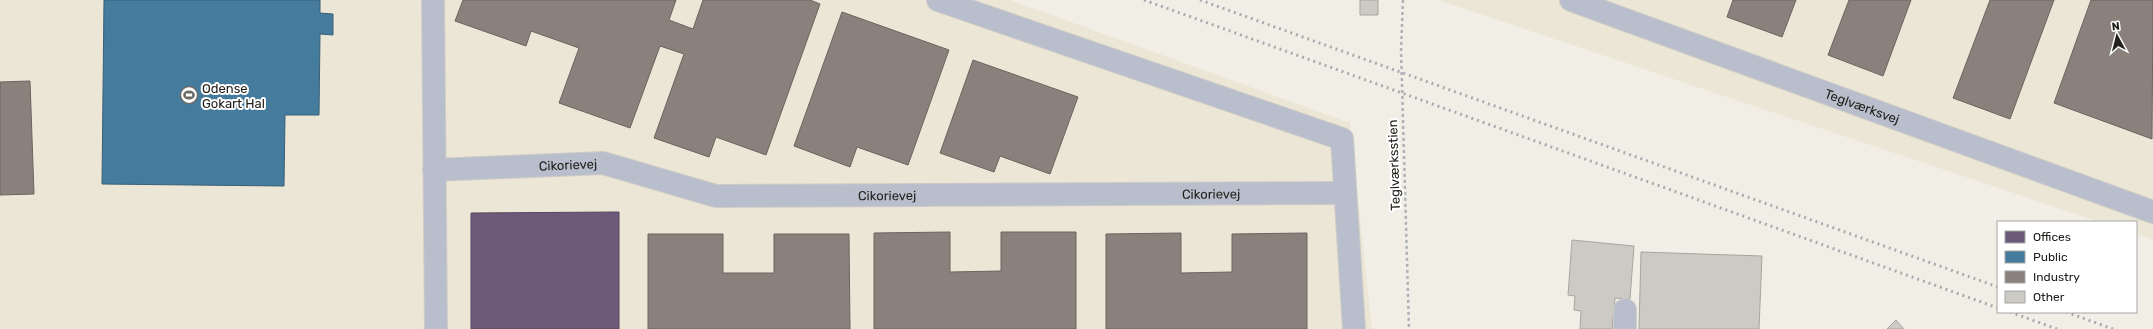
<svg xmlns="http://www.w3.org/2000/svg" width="2153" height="329" font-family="Rubik,sans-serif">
	<rect width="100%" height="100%" fill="#f1eee6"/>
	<!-- built -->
	<path fill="#ebe6d6" d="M0,0H1010L1350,123L1372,329H0Z
		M1438,0H2153V240L2136,234V222H2100Z"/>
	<!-- offices -->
	<path fill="#6d597a" stroke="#56485e" d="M619,212V329H471V213Z"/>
	<!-- public -->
	<path fill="#457b9d" stroke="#3a6076" d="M104,0H320V13L333,14V35L320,34L319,115H285L284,186L102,184Z"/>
	<!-- industry -->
	<path fill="#8a817c" stroke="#6b645f" d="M463,0H676L669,20L693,29L703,0H810L820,4L766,155L716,137L709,157L654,138L684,54L660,46L630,128L559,103L579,48L531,31L526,46L455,21Z
		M1733,0H1796L1782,37L1727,17Z
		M1849,0H1911L1883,76L1828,55Z
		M1990,0H2054L2010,119L1953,98Z
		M2091,0H2153L2152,139L2054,103Z
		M842,12L949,50L908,165L857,147L850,167L794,146Z
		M973,60L1078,97L1050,174L1000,156L994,172L940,153Z
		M30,81L34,194L0,195V82Z
		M950,232V272L1001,271V232H1076V329H874V233Z
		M1181,233V273L1232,272V234L1307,233V329H1106V234Z
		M648,234H723V273H774V234H849L850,329H648Z"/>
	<!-- building -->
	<path fill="#cccac4" stroke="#a8a5a0" d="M1360,0H1378V15H1360Z
		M1572,240L1634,246L1630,299L1615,298L1612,329H1580L1581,311L1574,310L1575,296L1568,295Z
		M1641,252L1762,256L1759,329H1639Z
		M1896,320L1904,329H1887Z"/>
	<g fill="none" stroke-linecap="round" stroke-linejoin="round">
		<!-- minor casing -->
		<g stroke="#cfccc7" stroke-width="24">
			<g id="minor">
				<path d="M433,0L436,329"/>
				<path d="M938,0L1342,139L1354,329"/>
				<path id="s1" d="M1571,0L2153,212"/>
				<path id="s2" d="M434,170L603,163L716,196L1345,193"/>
				<path d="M1625,329V310"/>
			</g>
		</g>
		<!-- path -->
		<path stroke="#aeb1b7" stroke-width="2.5" stroke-dasharray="3 3" stroke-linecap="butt" d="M1403,0L1401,50L1409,329"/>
		<!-- minor -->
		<use href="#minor" stroke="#b8becb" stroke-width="22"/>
		<!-- rail -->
		<path stroke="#a9abaf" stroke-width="3" stroke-dasharray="2 4" stroke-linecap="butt" d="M1144,0L1998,308
			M1200,0L1998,287
			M2010,312L2057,329
			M2066,312L2113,329"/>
	</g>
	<!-- icons -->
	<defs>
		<g id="stadium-ring" transform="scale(0.9)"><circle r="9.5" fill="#fff" stroke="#6a6863" stroke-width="1.5"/><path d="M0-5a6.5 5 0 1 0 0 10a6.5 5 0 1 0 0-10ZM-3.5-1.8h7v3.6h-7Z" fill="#6a6863"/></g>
	</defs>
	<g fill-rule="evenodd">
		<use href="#stadium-ring" x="189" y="95"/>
	</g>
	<g text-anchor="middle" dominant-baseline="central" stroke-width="4" stroke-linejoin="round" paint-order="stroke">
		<!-- poi labels -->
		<g font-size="13" fill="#22201c" stroke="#fff" text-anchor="start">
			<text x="202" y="88">Odense<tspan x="202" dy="15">Gokart Hal</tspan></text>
		</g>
		<!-- street labels -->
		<g font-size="13" fill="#22201c" stroke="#fff">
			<text stroke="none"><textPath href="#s1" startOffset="310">Teglværksvej</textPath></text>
			<text stroke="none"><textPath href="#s2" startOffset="134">Cikorievej</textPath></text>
			<text transform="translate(1394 165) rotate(-92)">Teglværksstien</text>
			<text stroke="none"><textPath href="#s2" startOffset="782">Cikorievej</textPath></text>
			<text stroke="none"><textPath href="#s2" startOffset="458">Cikorievej</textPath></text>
		</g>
	</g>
	<!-- legend -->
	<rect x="1997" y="221" width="140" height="92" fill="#ffffff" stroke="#a7a6a4"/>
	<rect x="2005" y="231" width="20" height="12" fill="#6d597a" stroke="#a7a6a4"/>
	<text x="2033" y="241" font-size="12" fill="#22201c">Offices</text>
	<rect x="2005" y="251" width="20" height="12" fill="#457b9d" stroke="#a7a6a4"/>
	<text x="2033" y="261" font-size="12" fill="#22201c">Public</text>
	<rect x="2005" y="271" width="20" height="12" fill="#8a817c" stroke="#a7a6a4"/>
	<text x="2033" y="281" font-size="12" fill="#22201c">Industry</text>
	<rect x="2005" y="291" width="20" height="12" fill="#cccac4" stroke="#a7a6a4"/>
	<text x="2033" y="301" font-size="12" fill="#22201c">Other</text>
	<!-- north arrow -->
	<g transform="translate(2117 36) rotate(353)" stroke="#ffffff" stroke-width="3" paint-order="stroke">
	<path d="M0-3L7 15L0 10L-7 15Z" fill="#22201c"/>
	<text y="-6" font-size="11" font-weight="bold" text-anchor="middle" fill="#22201c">N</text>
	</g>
</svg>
